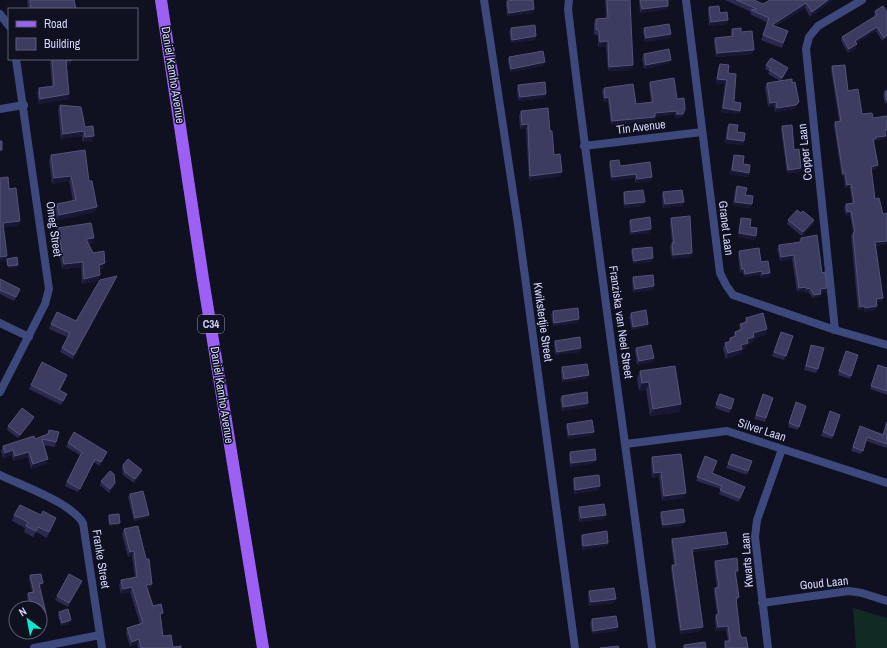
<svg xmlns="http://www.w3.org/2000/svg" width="887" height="648" font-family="'Archivo Narrow',sans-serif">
	<rect width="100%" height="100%" fill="#0f1020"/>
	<!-- green -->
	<path fill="#122a24" d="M853,608L887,618V648H856Z"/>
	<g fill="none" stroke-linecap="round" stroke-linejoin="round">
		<!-- street -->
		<path stroke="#3d497c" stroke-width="8" d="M484,0L518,225L575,648
			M569,0L568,9C593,222 625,435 652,648
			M686,0L720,273L726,285L733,295L835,330L887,345
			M0,14L9,26
			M0,109L24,105
			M584,146L702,132
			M0,323L29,337
			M835,330L806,49L809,37L818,26L862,0
			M0,392L45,304L49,289L16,59
			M626,444L727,431L887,483
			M0,475C23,486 70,502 83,523L102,648
			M762,603L849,591L862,593L887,601
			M34,648L100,635
			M768,648L755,537L757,520L782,449"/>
		<!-- primary -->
		<path stroke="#9c60f4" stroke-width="12" d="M161,0L203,279L263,648"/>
	</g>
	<!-- wall -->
	<path fill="#292a4d" d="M28,0H74L76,9H28L27,1Z
		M605,0H630L631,70L608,71L606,46L598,47V36L594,34V24L596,19L606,18Z
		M639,0H668L667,9L640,13Z
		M725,0H754L763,4L770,0H833L810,17L805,8L775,26L788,31L782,48L761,40L768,23L750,14L751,12Z
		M507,1L534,9L533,13L507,16L506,5Z
		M883,6L887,38L882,41L876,31L856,43V48L848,53L841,41L842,37L875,17L874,15L875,11Z
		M709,7L720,13L728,20L727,24L709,26L708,10Z
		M511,28L536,36L535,40L511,43L509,32Z
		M644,28L671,34L670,38L645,42L643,32Z
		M732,29L741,32L752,54L716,57L714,41L715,38L731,36V32Z
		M644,54L670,63L644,69L642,58Z
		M509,57L544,66L510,72L508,61Z
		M51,59H71L70,65H67L68,99L39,104L37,93L39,88L52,86L50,62Z
		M720,64L728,73L734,102L740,111L739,114L721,112L725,84L716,83L718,68Z
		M766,65L786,72L781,81L797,105L794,109L775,112L774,106L768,107L765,87L767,83L780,81L768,74L769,71L765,69Z
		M832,66L862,114L873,118L886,134L884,139L875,140L874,143L878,165L876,169L871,170L875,199L887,244L876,246L882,302H877V306L876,310L864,312V309L858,310L851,236L853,233V232L850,215L846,216L844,208L846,204L852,203L850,188H845L844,177H842L834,126L835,122L839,121L831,70Z
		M650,82L677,99L685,109L682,117L676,118L675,114L655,117L654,121L611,125L608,101L604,102L602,92L604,88L636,104L651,102L649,85Z
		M518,85L546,94L544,98L518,101L517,89Z
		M885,91H887V103L885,104L883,95Z
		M60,105L85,127L92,141L83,142L82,136L61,139L58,110Z
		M521,111L550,131L554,155L562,172L560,176L529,181L526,129H520L519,116Z
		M729,124L737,132L744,141L742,145L725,143L727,127Z
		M782,126L794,150L800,172L787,173L781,130Z
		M51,155L89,181L95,212L57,220L55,209L57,204L73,201L69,181L52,184L49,160Z
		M734,155L743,164L748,177L730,174L733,159Z
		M610,161L651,181L635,183V178L611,181L609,165Z
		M737,186L750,208L733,205L735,190Z
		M624,192L643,206L624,208L623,196Z
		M663,192L684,202L682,206L663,208L662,196Z
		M801,213L814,220L813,224L802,236L787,224L788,220Z
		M671,218L691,257L672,259L670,247L672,243L670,222Z
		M741,218L750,227L756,236L755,240L738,237L740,222Z
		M630,220L650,233L630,235L629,223Z
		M58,228L92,243L88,244L93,253L103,269H99L98,281L82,284L81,267L62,269L56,233Z
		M801,238L822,273L827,288L826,292H820L819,297L813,298L808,292L805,293V291L797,292L792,259L780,261L777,249L779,245L799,242Z
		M632,249L652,262L633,264L631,252Z
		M739,251L761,262L769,277L761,278L760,275L744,277L743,272L740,273L738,255Z
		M7,259L18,265V267L8,268L6,261Z
		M117,276L115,281L73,359L60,352L62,348L67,337L49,329L51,324L76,321Z
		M633,277L653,290L633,292L632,281Z
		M0,279L19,292L14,301L0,294Z
		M553,311L578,323L553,326L551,315Z
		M631,313L648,324L647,327L632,330L629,317Z
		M746,318L767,329L765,335L754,338L752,343L748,344L746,348L742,350L740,354L726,359L723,349L725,343L728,342L730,338L733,337L735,332L739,330L740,324L744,323Z
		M781,332L793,336L784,360L772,356Z
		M555,341L580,352L555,355L554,344Z
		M811,345L818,369L816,373L804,370Z
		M636,348L654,358L652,362L637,365L635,351Z
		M846,351L851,376L850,379L838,375Z
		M878,365L887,368V395L870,389Z
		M562,367L587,379L562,382L561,371Z
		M640,371L681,404L679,412L650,416L646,390L639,391L637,379Z
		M66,379L60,391L67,394L61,405L29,389L31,385Z
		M720,394L731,409L729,413L715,408Z
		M763,394L773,398L765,422L754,419Z
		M562,396L587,407L562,411L560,399Z
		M796,402L799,427L798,430L788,427Z
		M830,411L840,415L832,439L821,436Z
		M33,421L18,438L7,430L8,426Z
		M887,422V448L866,441L861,454L851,451L860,426L883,434Z
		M567,424L592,435L568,439L566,428Z
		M49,430L56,442L55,447L43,445L48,459L46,464L31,469L28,457L13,461L12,455L3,458L1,451L3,446L35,439L48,434Z
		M68,443L106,455L99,466L94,462L78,492L65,486L80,455L66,447Z
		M570,452L595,463L570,467L569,456Z
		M732,454L752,461L747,475L726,468Z
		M705,456L712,473L745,487L739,502L719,494L721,489L696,481Z
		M652,457L684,498L662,501L659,477L652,478L651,462Z
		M123,465L141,474L134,483L123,475L122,469Z
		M574,478L599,490L574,494L573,482Z
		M101,481L114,487L109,493L100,485Z
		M130,494L149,515L147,518L134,521L128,497Z
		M579,507L604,519L579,522L578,511Z
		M661,512L683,526L662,528L660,516Z
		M14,515L54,523L47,538L36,532L33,537L24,532L25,528L12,521Z
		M109,515L120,523L119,525L109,526L108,517Z
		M124,529L152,584L150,589H148L153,606L161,618L163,636L173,647L181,648H138L137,644L130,647L126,633L127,628L140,624L130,592L121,594L119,585L121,580L135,577L132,556L128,557L122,534Z
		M582,535L608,543L607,546L582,550L581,538Z
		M672,539L727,548L692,552L701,631L680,634L671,569L672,565H674L671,542Z
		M715,561L738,571L737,575H736L739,597L737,601H736L740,634L748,648H724V645L725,641H728L726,630L716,631L715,618L716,615L717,614L714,592L715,588H717L714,565Z
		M30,575L41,587H40L45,617L40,618V608H29L27,597L28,593L32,592L29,579Z
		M80,585L68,607L55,600L57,596Z
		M589,591L614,603L589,606L588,595Z
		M59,612L70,624L61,626L58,616Z
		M592,619L617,631L592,634L590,623Z"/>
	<!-- shaded-wall -->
	<path fill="#171833" d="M828,0H833L810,17L812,12Z
		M806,3L805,8L770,29L772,25Z
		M668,6L667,9L640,13L642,9Z
		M534,9L533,13L507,16L509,13Z
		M728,20L727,24L709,26L711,22Z
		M877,27L876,31L854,44L855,41Z
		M671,34L670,38L645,42L646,38Z
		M887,35V38L882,41L884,38Z
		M536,36L535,40L511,43L512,40Z
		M608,41L606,46L598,47L600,42Z
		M857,44L856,48L848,53L849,49Z
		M754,50L752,54L716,57L717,53Z
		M72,60L70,65L64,66L66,61Z
		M671,60L670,63L644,69L646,65Z
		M545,62L544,66L510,72L511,69Z
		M633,65L631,70L608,71L609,67Z
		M717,79L727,80L725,84L716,83Z
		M69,94L68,99L39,104L40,99Z
		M546,94L544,98L518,101L520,97Z
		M609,97L608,101L604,102L605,98Z
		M776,102L774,106L768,107L770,103Z
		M799,102L797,105L794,109L775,112L777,108Z
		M723,108L740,111L739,114L721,112Z
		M677,111L675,114L655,117L654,121L611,125L612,121L655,113Z
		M677,114H683L682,117L676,118Z
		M528,124L526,129H520L522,125Z
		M84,131L82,136L61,139L63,134Z
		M94,136L92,141L83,142L85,137Z
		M886,136L884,139L875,140L874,143H872L873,139L876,137Z
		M727,139L744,141L742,145L725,143Z
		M0,150H2L0,155Z
		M878,165L876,169L869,170L871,167Z
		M801,168L800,172L787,173L788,170Z
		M732,170L749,173L748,177L730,174Z
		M562,172L560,176L529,181L530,176Z
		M845,173L844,177H842L843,174Z
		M636,174L635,178L611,181L612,177Z
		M71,176L69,181L52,184L54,178Z
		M652,177L651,181L635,183L637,179Z
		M851,184L850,188H845L847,185Z
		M645,202L643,206L624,208L625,204Z
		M684,202L682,206L663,208L665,204Z
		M735,202L752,204L750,208L733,205Z
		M97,207L95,212L57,220L59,215Z
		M851,211L850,215L846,216L847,212Z
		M814,220L813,224L802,236L803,232Z
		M20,221L18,226L1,228L3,223Z
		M651,229L650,233L630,235L632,232Z
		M739,233L756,236L755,240L738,237Z
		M94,238L92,243L84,244L86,239Z
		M887,241V244L874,246L875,242Z
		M692,253L691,257L672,259L673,255Z
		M794,255L792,259L780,261L781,257Z
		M7,256L6,260L0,261V257Z
		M653,258L652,262L633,264L634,261Z
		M83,262L81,267L62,269L64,264Z
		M105,263L103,269L97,270L99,265Z
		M18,265V267L8,268V266Z
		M742,269H744L743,272L740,273Z
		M762,271L760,275L744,277L745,274Z
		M770,273L769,277L761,278L762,274Z
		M100,275L98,281L82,284L84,279Z
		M117,276L115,281L73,359L74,355Z
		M654,286L653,290L633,292L635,289Z
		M806,287L805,291L797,292L799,288Z
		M810,288L808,292L805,293L807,289Z
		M827,288L826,292L819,293L820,289Z
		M821,294L819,297L813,298L814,295Z
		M883,298L882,302H875L876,299Z
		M865,306L864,309L858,310L860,307Z
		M877,306L876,310L864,312L865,308Z
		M579,319L578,323L553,326L554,323Z
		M648,324L647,327L632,330L633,327Z
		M767,329L765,335L754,338L752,343L748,344L746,348L742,350L740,354L726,359L728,353L741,345L753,333Z
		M581,348L580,352L555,355L557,352Z
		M654,358L652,362L637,365L639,361Z
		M589,375L587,379L562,382L564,379Z
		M649,382L646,390L639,391L642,383Z
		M588,403L587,407L562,411L563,407Z
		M681,404L679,412L650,416L653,409Z
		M34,417L33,421L18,438L20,435Z
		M594,432L592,435L568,439L569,435Z
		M13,450L12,455L3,458L5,453Z
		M29,452L28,457L13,461L15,456Z
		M107,452L106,455L99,466L101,462Z
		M48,459L46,464L31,469L33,464Z
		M596,460L595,463L570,467L571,463Z
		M142,470L141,474L134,483L135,479Z
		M661,472L659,477L652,478L654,473Z
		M115,483L114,487L109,493L110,489Z
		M600,486L599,490L574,494L575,490Z
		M686,493L684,498L662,501L664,496Z
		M149,515L147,518L134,521L135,518Z
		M606,515L604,519L579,522L581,518Z
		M56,518L54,523L47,538L49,532Z
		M685,522L683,526L662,528L663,525Z
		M120,523L119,525L109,526L110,524Z
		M608,543L607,546L582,550L583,546Z
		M728,544L727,548L690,552L692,549Z
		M134,551L132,556L128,557L130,552Z
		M735,571H738L737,575H734Z
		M82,581L80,585L68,607L69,603Z
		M43,583L41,587L38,588L39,584Z
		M152,584L150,589H145L146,585Z
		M132,587L130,592L121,594L123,589Z
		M616,599L614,603L589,606L591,602Z
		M46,613L45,617L40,618V615Z
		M163,613L161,618L158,619L160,614Z
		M71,620L70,624L61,626L62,623Z
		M728,626L726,630L716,631L718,627Z
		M618,627L617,631L592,634L593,631Z
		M703,627L701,631L680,634L681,630Z
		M139,639L137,644L130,647L132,642Z"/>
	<!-- building -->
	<path fill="#3b3c60" stroke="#525478" d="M30,0H74L76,9H31Z
		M514,0H533L534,9L509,13L507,1Z
		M607,0H630L633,65L609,67L608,41L600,42L599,31L596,29V19L608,18Z
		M640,0H668V6L642,9Z
		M736,0H754L763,4L770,0H828L812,12L806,3L772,25L788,31L783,43L763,35L769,18L751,10L757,9Z
		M719,6L720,13L727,12L728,20L711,22L709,7Z
		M883,6L887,12V35L884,38L877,27L855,41L857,44L849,49L842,37L877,15L875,11Z
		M669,24L671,34L646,38L644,28Z
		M535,25L536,36L512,40L511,28Z
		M741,28V32L752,31L754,50L717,53L715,38L733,36L732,29Z
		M669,49L671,60L646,65L644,54Z
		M543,51L545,62L511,69L509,57Z
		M771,58L788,68L782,78L769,70L771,68L766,65Z
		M52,59H71L72,60L66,61L69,94L40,99L39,88L54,86Z
		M720,64L729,65L728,73L736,74L734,102L741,103L740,111L723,108L727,80L717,79Z
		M845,65L848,91L858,89L862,114L872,113L873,118L887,116V130H885L886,136L876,137V139H873L878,165L871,167L875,199L879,198L883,214L887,213V241L875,242L883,298L876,299L877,306L865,308V306L860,307L853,233L855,232L851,211L847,212L846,204L854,203L851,184L847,185L845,173L843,174L835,122L841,121L832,66Z
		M674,78L677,99L684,98L685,109L683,114H677V111L655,113V117L612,121L609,97L605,98L604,88L633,84L636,104L653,102L650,82Z
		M792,79V83L795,82L799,102L796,105L777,108L776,102L770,103L767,83Z
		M545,82L546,94L520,97L518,85Z
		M885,91H887V100H886Z
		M60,105L81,107L85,127L93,126L94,136L85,137L84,131L63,134Z
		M548,108L550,131H552L554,155L560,154L562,172L530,176L528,124L522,125L521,111Z
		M729,124L738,125L737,132L745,133L744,141L727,139Z
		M792,125L794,150L799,149L801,168L788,170L782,126Z
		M0,141H2V150H0Z
		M85,150L89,181H92L97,207L59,215L57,204L76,200L71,176L54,178L51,155Z
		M734,155L744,156L743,164L750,165L749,173L732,170Z
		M619,160L620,166L650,162L652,177L637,179L636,174L612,177L610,161Z
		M8,177L9,189L16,188L20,221L3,223L7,256L0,257V178Z
		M737,186L747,188L745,195L753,196L752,204L735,202Z
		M643,190L645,202L625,204L624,192Z
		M682,190L684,202L665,204L663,192Z
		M797,210L801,213L803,211L814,220L803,232L788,220Z
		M690,216L692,253L673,255L672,243H674L671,218Z
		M650,217L651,229L632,232L630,220Z
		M741,218L751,219L750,227L757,228L756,236L739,233Z
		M91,223L94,238L86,239L93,253L104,251L105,263L99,265L100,275L84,279L83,262L64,264L58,228Z
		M817,235L822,273L825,272L827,288L820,289L821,294L814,295L810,288L807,289L806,287L799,288L794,255L781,257L779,245L801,242V238Z
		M652,247L653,258L634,261L632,249Z
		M759,248L761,262L768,261L770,273L762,274V271L745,274L744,269H742L739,251Z
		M17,257L18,265L8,266L7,259Z
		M653,275L654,286L635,289L633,277Z
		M117,276L74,355L62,348L70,333L51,324L57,312L76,321L100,280Z
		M0,279L20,289L16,297L0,290Z
		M578,308L579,319L554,323L553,311Z
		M646,310L648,324L633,327L631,313Z
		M763,313L767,329L753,333L754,337L747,339L748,343L741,345L742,349L728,353L725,343L731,341L730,338L736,336L735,332L742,329L740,324L747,322L746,318Z
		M781,332L793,336L786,356L774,352Z
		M580,337L581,348L557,352L555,341Z
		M651,345L654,358L639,361L636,348Z
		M811,345L824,348L818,369L806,366Z
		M846,351L858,355L851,376L839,371Z
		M42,362L67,375L59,390L67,394L63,401L31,385Z
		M587,364L589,375L564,379L562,367Z
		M878,365L887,368V391L871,386Z
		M675,366L681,404L653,409L649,382L642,383L640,371Z
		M587,392L588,403L563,407L562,396Z
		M720,394L734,399L731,409L716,404Z
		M763,394L773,398L766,418L756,415Z
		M796,402L806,406L799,427L789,423Z
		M22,408L34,417L20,435L8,426Z
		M830,411L840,415L833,436L823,432Z
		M592,420L594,432L569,435L567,424Z
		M887,422V444L867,437L863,451L853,447L860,426L883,435Z
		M49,430L59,432L56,442L42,439L48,459L33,464L29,452L15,456L13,450L5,453L3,446L34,436L35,439L48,434Z
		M74,432L107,452L101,462L95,459L80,489L67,482L82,452L68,443Z
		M595,449L596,460L571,463L570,452Z
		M681,454L686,493L664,496L661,472L654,473L652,457Z
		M732,454L752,461L748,471L728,464Z
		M705,456L717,461L712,473L745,487L740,498L720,490L722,486L697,477Z
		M128,459L142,470L135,479L125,472L123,465Z
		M110,471L114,474L115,483L110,489L101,481Z
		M599,475L600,486L575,490L574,478Z
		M143,491L149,515L135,518L130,494Z
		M604,504L606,515L581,518L579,507Z
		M20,505L41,515L43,511L56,518L49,532L38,527L36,531L26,526L28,522L14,515Z
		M683,509L685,522L663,525L661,512Z
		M119,514L120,523L110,524L109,515Z
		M138,526L146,559H149L152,584L146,585L153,606L161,604L163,613L160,614L163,636L171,635L173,647L181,646V648H141L139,639L132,642L127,628L143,623L132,587L123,589L121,580L137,577L134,551L130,552L124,529Z
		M607,531L608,543L583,546L582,535Z
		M726,532L728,544L692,549L703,627L681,630L672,565H676L672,539Z
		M737,558L738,571H735L739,597L736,598L740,634L742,638L746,637L748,648H726L725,641H730L728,626L718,627L716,615L719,614L715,588L719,587L715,561Z
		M41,574L43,583L39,584L46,613L40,615V608H32L28,593L34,592L30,575Z
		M69,574L82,581L69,603L57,596Z
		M614,588L616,599L591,602L589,591Z
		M68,609L71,620L62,623L59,612Z
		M616,616L618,627L593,631L592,619Z
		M705,642L706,648H684V645Z
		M618,646L619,648H600Z"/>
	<g text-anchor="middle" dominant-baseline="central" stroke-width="3" stroke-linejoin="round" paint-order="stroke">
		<!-- shield labels -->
		<rect fill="#0f1020" stroke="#979bba" stroke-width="1" x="198" y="315" width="26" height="18" rx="3"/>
		<g font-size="11" font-weight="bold" fill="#d1d6fc">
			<text x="211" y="324">C34</text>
		</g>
		<!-- street labels -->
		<g font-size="12" fill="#d1d6fc" stroke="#0f1020">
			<text transform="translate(173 75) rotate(81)">Daniel Kamho Avenue</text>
			<text transform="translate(641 127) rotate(-7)">Tin Avenue</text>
			<text transform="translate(805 152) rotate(-96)">Copper Laan</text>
			<text transform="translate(726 228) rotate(83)">Granet Laan</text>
			<text transform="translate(54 229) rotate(82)">Omeg Street</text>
			<text transform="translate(543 322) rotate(82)">Kwikstertjie Street</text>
			<text transform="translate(621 322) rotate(82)">Franziska van Neel Street</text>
			<text transform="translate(222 395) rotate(81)">Daniel Kamho Avenue</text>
			<text transform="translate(762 430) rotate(18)">Silver Laan</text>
			<text transform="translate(101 559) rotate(81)">Franke Street</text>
			<text transform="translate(747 560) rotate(-94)">Kwarts Laan</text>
			<text transform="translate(824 583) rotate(-6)">Goud Laan</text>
		</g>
	</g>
	<!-- legend -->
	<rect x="8" y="8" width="130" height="52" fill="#0f1020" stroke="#5d5f78"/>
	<rect x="16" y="21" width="20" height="6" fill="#9c60f4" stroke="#5d5f78"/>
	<text x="44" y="28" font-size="12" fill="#d1d6fc">Road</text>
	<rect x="16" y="38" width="20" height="12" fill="#3b3c60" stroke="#5d5f78"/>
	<text x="44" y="48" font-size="12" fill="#d1d6fc">Building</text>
	<!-- north arrow -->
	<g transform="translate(28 620) rotate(328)"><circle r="19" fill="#0f1020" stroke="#5d5f78"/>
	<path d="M0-3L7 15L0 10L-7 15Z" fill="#11e8ce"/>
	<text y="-6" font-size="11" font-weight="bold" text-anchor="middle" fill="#d1d6fc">N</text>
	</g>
</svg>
